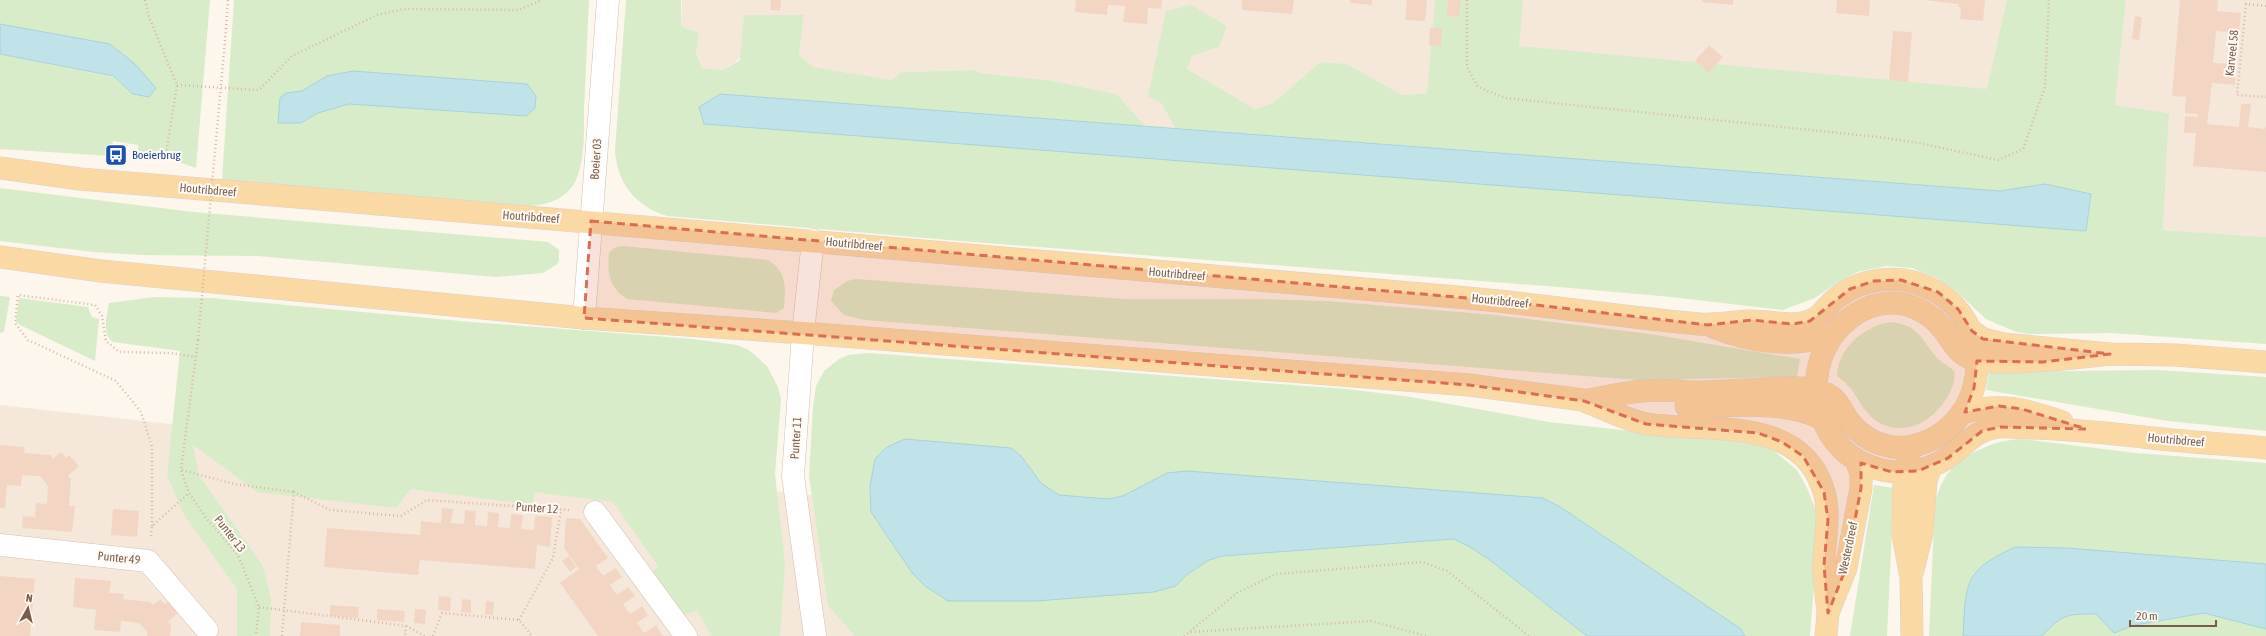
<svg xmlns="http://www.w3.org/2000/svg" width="2266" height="636" font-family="'Asap Condensed',sans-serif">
	<rect width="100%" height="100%" fill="#fdf6ec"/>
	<!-- residential -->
	<path fill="#f5e8da" d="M682,0H2050L2021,153L1427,93L1403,95L1346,65L1320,62L1273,103L1255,109L1186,69L1192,56L1219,47L1191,5L1162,104L1175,128L1145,126L1117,94L1048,80L979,73L976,70L901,72L891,80L813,67L799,55L804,15L723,70L702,68L696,52L699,33L681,26Z
		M2126,0H2266V237L2163,230L2169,113L2115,105Z
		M0,405L953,511L1667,636H0Z"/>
	<!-- green -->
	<path fill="#d8ecc9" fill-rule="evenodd" d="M0,0H210L196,168L162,156L137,154L138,145L113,141L111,156L0,149V54L113,77L133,94L110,44L0,24Z
		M234,0H589C587,37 586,74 584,110C584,132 585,160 576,180C567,199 549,204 531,206L222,180ZM353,71L526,84V116L349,104L318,113L301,123L286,93L302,91Z
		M626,0H681V26L699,33L696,52L702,68L723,70L740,60L744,15H804L799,55L813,67L891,80L901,72L976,70L979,73L1048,80L1117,94L1145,126L720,94L704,124L2086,231L2091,194L2000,191L1175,128L1162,104L1148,96L1166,11L1191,5L1227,26L1219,47L1192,56L1187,69L1255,109L1273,103L1320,62L1346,64L1403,95L1427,93L1435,0H1523L1519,46L1987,89L2007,0H2126L2115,105L2169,113L2163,230L2266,237V344L2112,333L2030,334L2016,332L1986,319L1956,291L1937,278L1912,268L1886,266L1857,272L1832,286L1815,298L1783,310L1671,297L1559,287L960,241L667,216C635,206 617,183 615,150Z
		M0,188L193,212L538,241L548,242L559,250V261L556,265L543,273L496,277L257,256L142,255L94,252L0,241Z
		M623,246L768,260C787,272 786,287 784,308L776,313L627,299C609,288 607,272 609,253L614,248Z
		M856,279L1124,299H1259L1327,301L1495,315L1650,334L1800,359L1797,377L1637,380L864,320L844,315L831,301L834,290L847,281Z
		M0,296L10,297L4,332L0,333Z
		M154,297L211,298L471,322L693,339L737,345L749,350L767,366L778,387L781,399L775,474L785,564L780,636H712L697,611L675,617L647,578L658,566L613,502L534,492V505L411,489L396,508L257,492L193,445L199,475L263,566L271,599L270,636H237V589L184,515L167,475L180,351L113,342C101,333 107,316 109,303Z
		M19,298L88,307L92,317L99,319L95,361L20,325L16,321Z
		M1891,322C1920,325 1921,340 1938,359C1943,364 1952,367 1955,373C1954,391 1944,405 1930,417C1912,432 1884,433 1868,413C1855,398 1855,389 1837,376C1838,348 1864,326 1891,322Z
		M869,353L1346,389L1405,396L1549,422L1623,430L1698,435L1758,443L1773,450L1797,470L1807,488L1817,513L1816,561L1810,636H1745L1741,629L1562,508L1167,474L1123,496L1108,499L1059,495L1041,483L1021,456L1036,601L1154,592L1176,586L1186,575L1209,560L1222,556L1454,539L1470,547L1487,558L1587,636H855L828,606L809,476L813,407L816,386L824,371L839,359L848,355Z
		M2157,370L2266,377V431L2168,421L1986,390L1989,372Z
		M2021,439L2136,453L2266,463V564L2067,548L2015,547L1967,589L1963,636H1929L1935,501C1939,491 1942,480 1949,472C1966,452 1996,440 2021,439Z
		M1874,485L1894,488L1887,636H1850Z
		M2204,613L2266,629V636H2042C2063,614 2065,614 2096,614L2114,633L2135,625Z"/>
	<!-- water -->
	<path fill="#bfe3e8" stroke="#a5d3da" d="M0,24L110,44L135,64L156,88L149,97L133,94L113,76L0,54Z
		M353,71L527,84L536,96L535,108L526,116L349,104L318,113L301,123H278L280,98L286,93L302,91L327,76Z
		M720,94L2000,191L2045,184L2091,194L2086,231L704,124L699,107Z
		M905,439L1011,448L1021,456L1041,483L1059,495L1108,499L1123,496L1167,473L1187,471L1543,498L1562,508L1741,629L1745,636H1587L1487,558L1470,547L1454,539L1222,556L1209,560L1186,575L1176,586L1154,592L1036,601H948L925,586L913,574L871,512L870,486L875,459L887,447Z
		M2015,547L2067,548L2266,564V629L2204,613L2135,625L2114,633L2096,614C2066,614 2063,614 2042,636H1963C1966,583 1963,571 2015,547Z"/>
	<!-- building -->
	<path fill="#f3d5c3" d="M771,0H781L780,11L770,10Z
		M1076,0H1162L1161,9L1148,8L1147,24L1123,22L1125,6L1108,5L1107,15L1075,12Z
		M1242,0H1294L1292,14L1242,10Z
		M1350,0H1372V5L1350,3Z
		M1407,0H1427L1425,21L1405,20Z
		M1448,0H1461L1459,17L1447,16Z
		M1702,0H1733V5L1702,2Z
		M1837,0H1870L1869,16L1836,13Z
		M1924,0H1985L1983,21L1960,19L1961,7H1958L1959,4Z
		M2180,0H2218L2217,11L2241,13L2239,33L2216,31L2213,63L2236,64L2235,85L2212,83L2207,124L2239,127L2241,104H2251L2248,127L2265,129L2266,125V172L2193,166L2196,133H2184L2185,116L2198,117V114L2185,113L2186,97L2172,96Z
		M2135,16L2142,17L2139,40L2132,39Z
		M1430,28H1442L1441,46L1429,45Z
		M1893,31L1912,32L1908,82L1889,80Z
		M1709,45L1723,57L1709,73L1695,61Z
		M0,445L25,447L24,453L50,455L53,459L61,452L66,458L69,455L79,466L68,476L71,479L69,506H75L72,532L22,528L23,516L35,517L36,503L47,504L48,486L40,476L22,475L21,486L7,485L5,508H0Z
		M442,508L453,509L451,523L464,524L465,510L476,511L475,525L487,526L488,512L499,513L498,527L510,528L511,514L523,515L521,529L534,530L535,516L552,517L550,547L537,545L535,569L420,560L418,575L324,567L327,528L420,535L421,521L441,523Z
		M113,509L139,511L137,537L111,535Z
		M566,518L580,519L608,558L596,566L603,576L615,568L622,577L610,585L617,595L628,587L635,596L623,604L630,614L642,606L648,615L637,623L644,633L656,625L663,636H598L560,583L579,569L564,548Z
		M569,556L576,567L570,572L562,561Z
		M0,576L35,579L30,636H0Z
		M75,578L111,581L109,593L124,594L123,599L150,602L153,605L160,599L165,604L169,601L179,612L168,622L171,625L170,636H147L148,633L139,623L121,621L120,632L94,630L96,610L73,607Z
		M439,596L451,597L450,611L438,610Z
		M462,599L471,600V613L461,612Z
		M486,601L494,602L493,615L485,614Z
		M330,605L359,607L358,618L330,616Z
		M377,609L405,611L404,622L377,620Z
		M415,609L426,610L425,624L414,623Z
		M301,622L340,625V636H300Z"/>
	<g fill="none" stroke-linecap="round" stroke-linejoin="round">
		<!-- minor casing -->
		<g stroke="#d1beb0" stroke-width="23">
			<path id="minor" d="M813,240L803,333L793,476L815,636
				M584,318L608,0
				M595,512L686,636
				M0,545L148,561L207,630"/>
		</g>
		<!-- major casing -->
		<g stroke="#dad1cd" stroke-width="23">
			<path id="major" d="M0,168L80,179C543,217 1006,257 1468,298C1546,305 1622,317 1699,324C1716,325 1732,322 1748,321C1768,320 1790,328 1809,321C1820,317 1820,314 1828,306C1839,294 1853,286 1869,282C1936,266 1993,324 1973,390C1959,438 1898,468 1857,430C1838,414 1844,396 1815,390C1792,385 1765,390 1742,390C1725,391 1709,392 1693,392C1677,391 1660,389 1644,391C1624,392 1603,398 1584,401
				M0,257L101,271L584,318L803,333L1469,385L1598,402
				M1713,327C1754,343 1789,347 1832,336
				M1972,331L1983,339L2003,344L2110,354L2175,355L2266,362
				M2110,354C2076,358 2043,362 2009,362C1997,362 1985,363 1974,360C1960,355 1954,345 1946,333C1931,312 1907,299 1881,304C1863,307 1849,317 1837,330C1796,378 1819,457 1882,470C1909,476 1935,469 1956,451C1971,439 1977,431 1997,427C2008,426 2021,428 2033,428C2071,429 2105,433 2143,437C2184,442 2225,444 2266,448
				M1584,401C1603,408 1628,421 1647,424C1708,433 1802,414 1824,492C1831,516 1824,540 1824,564C1823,580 1827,597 1828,613
				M1686,406C1730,407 1781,399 1821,418
				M1962,413C2003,402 2023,409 2062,422
				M1909,459L1904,472L1903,535L1911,577L1912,636
				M1913,570L1922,533L1926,480L1931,467
				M1826,636L1828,613L1846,568L1861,488V474L1856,460"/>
		</g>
		<!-- path -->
		<path stroke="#d9b8a5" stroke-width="2.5" stroke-dasharray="1 3" stroke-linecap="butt" d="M145,0L149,17L177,85L165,160
			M1467,0V67L1478,87L1505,98L1878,137L1919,143L1998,160L2023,149L2045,87L2049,0
			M2266,6L2246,4L2237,95L2266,97
			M226,29L228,0
			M177,85L259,90L292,56L377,15L404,9L519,10L542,0
			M198,340L181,470L189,493L206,518L238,555L259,607L256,636
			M182,470L234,484L294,492
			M152,526V447L141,412L116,381L28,340L15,323L18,295L95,305L102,316L106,341L119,352L171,353L196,357
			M151,536L152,526L189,493
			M259,607L406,626L405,636
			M519,620L553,558L561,509
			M406,626L425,636
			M1191,632L1371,621L1427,636
			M282,636L294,492L330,510L401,516L427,500L569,510
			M433,636L442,613L519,620L532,636
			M1184,636L1237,593L1276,574L1422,562L1447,571L1529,636"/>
		<!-- minor -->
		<use href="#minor" stroke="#fff" stroke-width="22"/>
		<!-- major -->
		<use href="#major" stroke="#fbd9a5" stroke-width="22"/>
		<!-- path-bridge -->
		<path stroke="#d9b8a5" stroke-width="2.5" stroke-dasharray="1 3" stroke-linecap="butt" d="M198,340L226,29"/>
	</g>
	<!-- marked area -->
	<path fill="#dc6d51" fill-opacity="0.2" stroke="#dc6d51" stroke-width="3" stroke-dasharray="8 5" stroke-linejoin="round" d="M591,221L1501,301L1708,325L1752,320L1793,324L1810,321L1850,289L1874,281L1901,280L1938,292L1958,309L1972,331L1983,339L2110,354L2043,362L1977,361L1974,388L1965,412L1999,406L2022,409L2086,429L2000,427L1982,431L1948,458L1918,471L1892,472L1861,463V488L1846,568L1828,613L1824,565L1828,520L1824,492L1803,456L1782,442L1758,433L1646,424L1584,401L1469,385L584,318Z"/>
	<!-- icons -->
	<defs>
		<g id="bus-square" transform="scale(1.15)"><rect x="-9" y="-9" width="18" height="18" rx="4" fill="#1a4fb4" stroke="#fffaf3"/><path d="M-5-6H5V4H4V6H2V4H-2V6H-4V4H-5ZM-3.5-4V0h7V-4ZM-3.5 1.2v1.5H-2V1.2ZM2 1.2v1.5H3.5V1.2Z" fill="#fff"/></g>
	</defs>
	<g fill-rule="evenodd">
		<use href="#bus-square" x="116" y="155"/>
	</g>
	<g text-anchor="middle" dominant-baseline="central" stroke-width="4" stroke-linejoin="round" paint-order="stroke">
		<!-- street labels -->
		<g font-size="12" fill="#7a5c4d" stroke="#fffaf3">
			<text transform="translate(2232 53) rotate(-84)">Karveel 58</text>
			<text transform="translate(596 159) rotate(-86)">Boeier 03</text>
			<text transform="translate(208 190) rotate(5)">Houtribdreef</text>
			<text transform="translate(531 217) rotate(4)">Houtribdreef</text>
			<text transform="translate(854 244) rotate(5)">Houtribdreef</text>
			<text transform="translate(1177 274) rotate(5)">Houtribdreef</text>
			<text transform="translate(1500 301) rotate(6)">Houtribdreef</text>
			<text transform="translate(796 438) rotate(-86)">Punter 11</text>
			<text transform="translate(2176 440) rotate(5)">Houtribdreef</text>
			<text transform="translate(537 508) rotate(4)">Punter 12</text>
			<text transform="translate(230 534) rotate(52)">Punter 13</text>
			<text transform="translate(1848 548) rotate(-78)">Westerdreef</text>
			<text transform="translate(119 558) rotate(6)">Punter 49</text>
		</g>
		<!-- transit labels -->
		<g font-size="12" fill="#164399" stroke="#fffaf3" text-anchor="start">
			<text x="132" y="155">Boeierbrug</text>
		</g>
	</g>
	<!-- north arrow -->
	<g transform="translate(28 608) rotate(8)" stroke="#fffaf3" stroke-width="3" paint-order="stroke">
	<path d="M0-3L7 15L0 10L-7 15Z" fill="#7a5c4d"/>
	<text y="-6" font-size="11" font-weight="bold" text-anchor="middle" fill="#7a5c4d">N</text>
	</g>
	<!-- scale -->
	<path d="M2130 620v6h86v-6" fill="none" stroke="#7a5c4d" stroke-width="2"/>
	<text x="2136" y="620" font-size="12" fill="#7a5c4d" stroke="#fffaf3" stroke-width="3" paint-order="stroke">20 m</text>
</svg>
